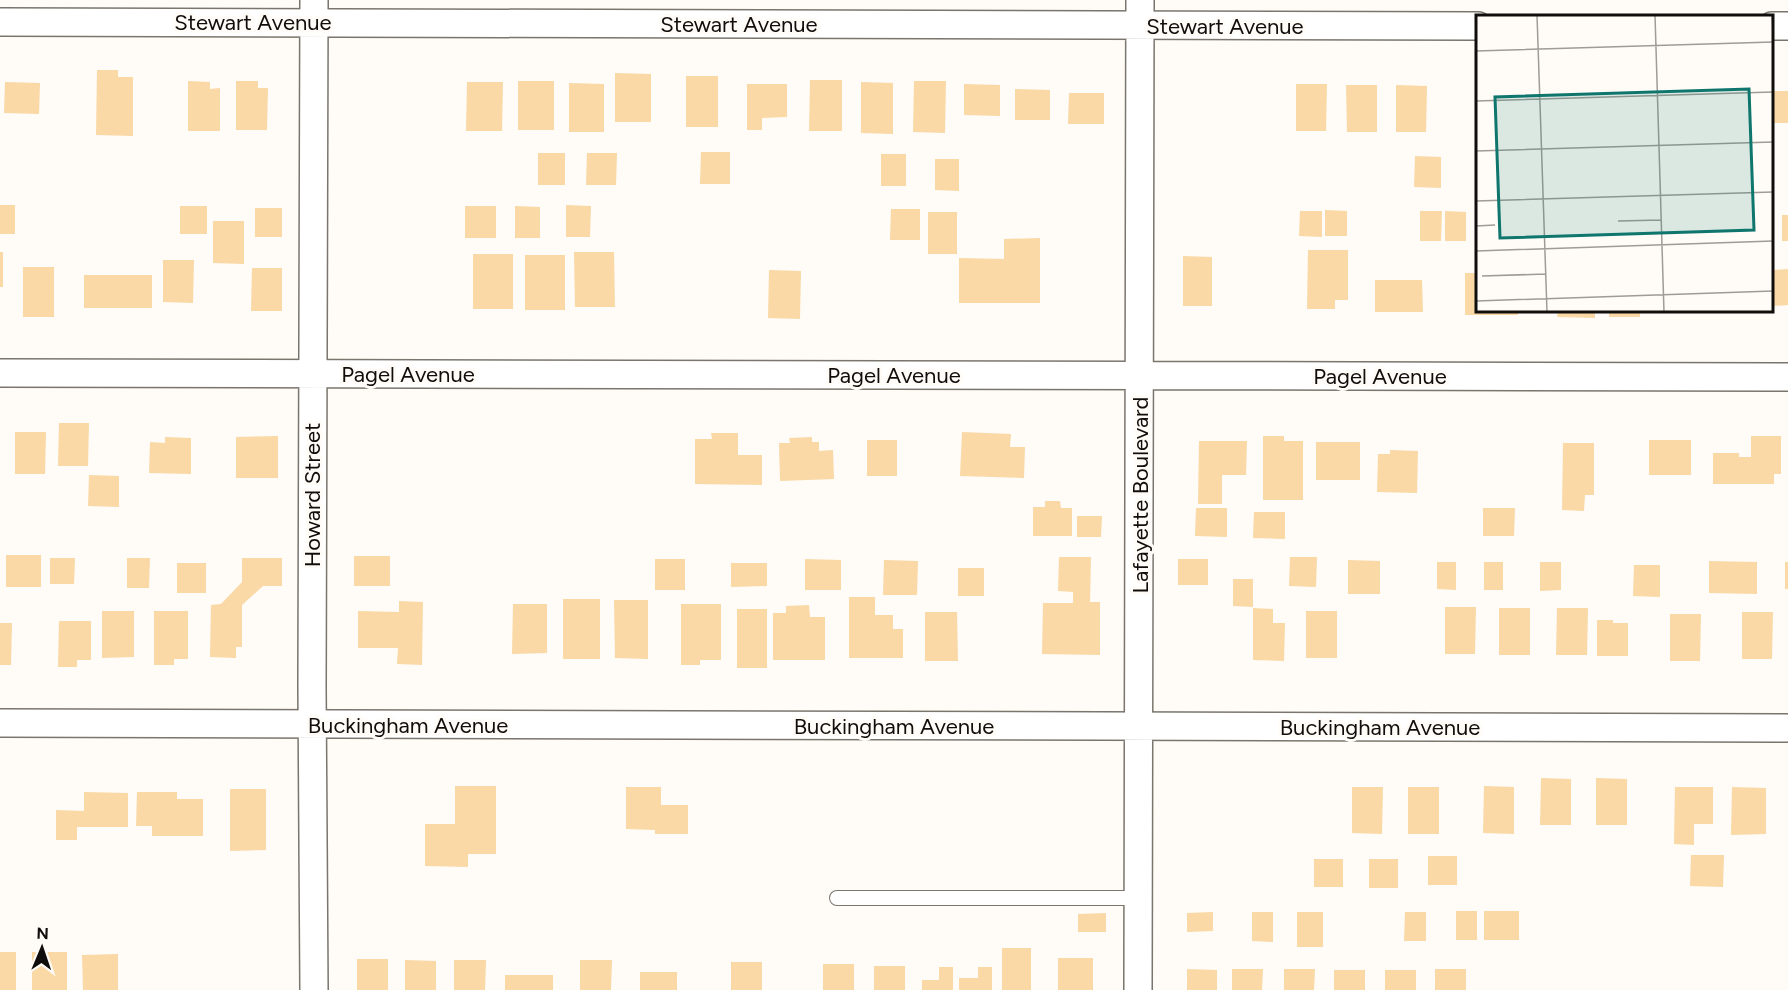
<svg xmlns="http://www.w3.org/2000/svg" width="1788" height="990" font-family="Figtree,sans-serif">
	<rect width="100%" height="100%" fill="#fffbf6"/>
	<!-- building -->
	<path fill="#fad9a6" d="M97,70H118V77H133V136L96,135Z
		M615,73L651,74V122H615Z
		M686,76H718V127H686Z
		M810,80H842V131H809Z
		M188,81L210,82V89L220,88V131H188Z
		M236,81H258V88H268L267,130H236Z
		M518,81H554V130H518Z
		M914,81H946L945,133L913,132Z
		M5,82L40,83L39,114L4,113Z
		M467,82H503L502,131H466Z
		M861,82L893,83V134L861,133Z
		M569,83L604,84V132H569Z
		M747,84H787V117L762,118V130H747Z
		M964,84L1000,85V116L964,115Z
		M1296,84H1327L1326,131H1296Z
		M1346,85H1377V132H1347Z
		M1396,85L1427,86L1426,132H1396Z
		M1015,89L1050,90V120H1015Z
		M1772,91H1788V123H1772Z
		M1069,93H1104V124H1068Z
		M701,152H730V184H700Z
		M538,153H565V185H538Z
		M587,153H617L616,185H586Z
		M881,154H906V186H881Z
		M1415,156L1441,157V188L1414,187Z
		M935,159H959V191L935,190Z
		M0,205H15V234H0Z
		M566,205L591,206L590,237H566Z
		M180,206H207V234H180Z
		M465,206H496V238H465Z
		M515,206L540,207V238H515Z
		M255,208H282V237H255Z
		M891,209H920V240H890Z
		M1325,210L1347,211V236H1325Z
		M1300,211H1322V237L1299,236Z
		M1420,211H1442L1441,241H1420Z
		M1445,211L1466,212V241H1445Z
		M928,212H957V254H928Z
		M1782,215H1788V241H1782Z
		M213,221H244V264L213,263Z
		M1040,238V303H959V258L1004,259V239Z
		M1308,250H1348V300H1335V309H1307Z
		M0,252H3V287H0Z
		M574,252H614L615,307H575Z
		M473,254H513V309H473Z
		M525,255H565V310H525Z
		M1183,256L1212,257V306H1183Z
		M163,260H194L193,303L163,302Z
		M23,267H54V317H23Z
		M252,268H282V311H251Z
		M1788,269V305L1772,306V270Z
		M769,270L801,271L800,319L768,318Z
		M1465,273H1478V310H1518V315H1465Z
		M84,275H152V308H84Z
		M1375,280H1422L1423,312H1375Z
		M1558,310H1595V318L1557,317Z
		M1609,310H1640V317H1609Z
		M59,423H89L88,466H58Z
		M15,432H46L45,474H15Z
		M962,432L1011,434L1010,447H1025L1024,478L960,476Z
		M711,433H738V455H762V485L695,484V439H712Z
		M278,436V478H236V437Z
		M1263,436H1284V441H1303V500H1263Z
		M1751,436H1781V474H1774V484H1713V453H1739V457H1751Z
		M165,437L191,438V474L149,473L150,442L165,443Z
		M812,437V442H819V451L833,450L834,479L780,481L779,443H790L789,438Z
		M867,440H897V476H867Z
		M1649,440H1691V475H1649Z
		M1199,441H1247L1246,475H1222V504H1198Z
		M1316,442H1360V480H1316Z
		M1563,443H1594V495H1585L1584,511L1562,510Z
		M1390,450L1418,451L1417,493L1377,492L1378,454H1390Z
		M89,475L119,476V507L88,506Z
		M1045,501H1060L1061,508H1072V536H1033V507H1045Z
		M1196,508H1227V537L1195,536Z
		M1483,508H1515L1514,536H1483Z
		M1254,512H1285V539L1253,538Z
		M1077,516H1102L1101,537H1077Z
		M6,555H41V587H6Z
		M354,556H390V586H354Z
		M1059,557H1091L1090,602H1100V655L1042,654L1043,603H1073V592L1058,591Z
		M1290,557H1317L1316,587L1289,586Z
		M50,558H75L74,584H50Z
		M127,558H150L149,588H127Z
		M242,558H282V586H263L242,605V647H236V658L210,657L211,605L221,604L242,582Z
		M655,559H685V590H655Z
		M805,559L841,560V590H805Z
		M1178,559H1208V585H1178Z
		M884,560L918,561L917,595H883Z
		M1348,560L1380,561V594H1348Z
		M1709,561L1757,562V594L1709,593Z
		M1437,562H1456V590L1437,589Z
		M1484,562H1503V590H1484Z
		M1540,562H1561V590L1540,591Z
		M1785,562H1788V589H1785Z
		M177,563H206V593H177Z
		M731,563H767V586L731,587Z
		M1634,565H1660V597L1633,596Z
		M958,568H984V596H958Z
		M1233,579H1253V607L1233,606Z
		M849,597H875V615H893V629H903V658H849Z
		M563,599H600V659H563Z
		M614,600H648V659L615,658Z
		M399,601L423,602L422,665L397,664L398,648H358V611L399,612Z
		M513,604H547V653L512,654Z
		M681,604H721V660H700V665H681Z
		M809,605L810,617H825V660H773V613H786V606Z
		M1445,607H1476L1475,654H1445Z
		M1253,608L1273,609V623H1285L1284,661L1253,660Z
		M1499,608H1530V655H1499Z
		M1557,608H1588L1587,655H1556Z
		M737,609H767V668H737Z
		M102,611H134V657L102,658Z
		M154,611H188V659H174V665H154Z
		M1306,611H1337V658H1306Z
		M925,612H957L958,661H925Z
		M1742,612H1773L1772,659H1742Z
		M1670,614H1701L1700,661H1670Z
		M1597,620H1613V623H1628V656H1597Z
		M59,621H91V660H77V667H58Z
		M0,623H12L11,665H0Z
		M1541,778L1571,779V825H1540Z
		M1596,778L1627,779V825H1596Z
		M455,786H496V854H468V867L425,866V824H455Z
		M1484,786L1514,787V834L1483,833Z
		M626,787H661V805H688V834H655V830L626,829Z
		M1352,787H1383L1382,834L1352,833Z
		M1408,787H1439V834H1408Z
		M1675,787H1713V824H1694V845L1674,844Z
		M1732,787L1766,788V834L1731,835Z
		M230,789H266V850L230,851Z
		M84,792L128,793V827H77V840H56V810L84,811Z
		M137,792H177V799H203V836H152V826H136Z
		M1691,855H1724L1723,887L1690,886Z
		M1428,856H1457V885H1428Z
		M1314,859H1343V887H1314Z
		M1369,859H1398V888H1369Z
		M1456,911H1477V940H1456Z
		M1484,911H1519V940H1484Z
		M1213,912V931L1187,932V913Z
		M1252,912H1273V942L1252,941Z
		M1297,912H1323V947H1297Z
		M1405,912H1426V941H1404Z
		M1106,913V932H1078V914Z
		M1002,948H1031V990H1002Z
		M0,952H16V990H0Z
		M32,952H67V990H32Z
		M118,954V990H83L82,955Z
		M1058,958H1093V990H1058Z
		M357,959H388V990H357Z
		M405,960L436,961V990H405Z
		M454,960H486L485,990H454Z
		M580,960H612L611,990H580Z
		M731,962H762V990H731Z
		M823,964H854V990H823Z
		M874,966H905V990H874Z
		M939,967H953V990H922V980H939Z
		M978,967H992V990H959V978H978Z
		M1187,969L1217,970V990H1187Z
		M1232,969H1263L1262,990H1232Z
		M1284,969H1315L1314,990H1284Z
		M1435,969H1466V990H1435Z
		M1334,970H1365V990H1334Z
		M1385,970H1416V990H1385Z
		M640,972H677V990H640Z
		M505,975H553V990H505Z"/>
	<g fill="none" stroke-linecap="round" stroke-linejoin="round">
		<!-- service casing -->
		<g stroke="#7a756d" stroke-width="16">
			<path id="service" d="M837,898H1139"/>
		</g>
		<!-- minor casing -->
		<g stroke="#7a756d" stroke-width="30">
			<path id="minor" d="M314,0L312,687L314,990
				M0,22L1478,26
				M1772,26H1788
				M0,373L1788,377
				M0,723L1788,728
				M1138,990L1140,0"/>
		</g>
		<!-- service -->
		<use href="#service" stroke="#fff" stroke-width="14"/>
		<!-- minor -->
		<use href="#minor" stroke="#fff" stroke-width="27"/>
	</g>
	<g text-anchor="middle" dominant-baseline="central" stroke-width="6" stroke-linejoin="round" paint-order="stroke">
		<!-- street labels -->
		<g font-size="22" fill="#100e0c" stroke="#fffbf6">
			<text x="253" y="22">Stewart Avenue</text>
			<text x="739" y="24">Stewart Avenue</text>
			<text x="1225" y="26">Stewart Avenue</text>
			<text x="408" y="374">Pagel Avenue</text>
			<text x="894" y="375">Pagel Avenue</text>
			<text x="1380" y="376">Pagel Avenue</text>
			<text transform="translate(312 495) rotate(-90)">Howard Street</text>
			<text transform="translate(1140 495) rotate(-90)">Lafayette Boulevard</text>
			<text x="408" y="725">Buckingham Avenue</text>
			<text x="894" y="726">Buckingham Avenue</text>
			<text x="1380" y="727">Buckingham Avenue</text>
		</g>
	</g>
	<!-- overview -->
	<g transform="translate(1476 15)">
		<rect width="297" height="297" fill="#fffbf6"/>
		<path fill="none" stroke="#9f9c98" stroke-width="1.5" d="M61,0L71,297M179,0L188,297M296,0L297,19M0,36L297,27M0,86L297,77M0,136L297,127M0,186L297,177M142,206L185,205M0,211L19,210M0,236L297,226M6,261L70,259M0,286L297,276"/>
		<path fill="#0f766e" fill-opacity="0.15" stroke="#0f766e" stroke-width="3" d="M273,74L278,215L24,223L19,82Z"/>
		<rect width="297" height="297" fill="none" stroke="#100e0c" stroke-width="3"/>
	</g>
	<!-- north arrow -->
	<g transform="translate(42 948) rotate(2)" stroke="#fffbf6" stroke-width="4.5" paint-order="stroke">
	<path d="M0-4.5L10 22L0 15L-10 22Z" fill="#100e0c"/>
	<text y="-9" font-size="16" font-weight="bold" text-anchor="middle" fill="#100e0c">N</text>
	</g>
</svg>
